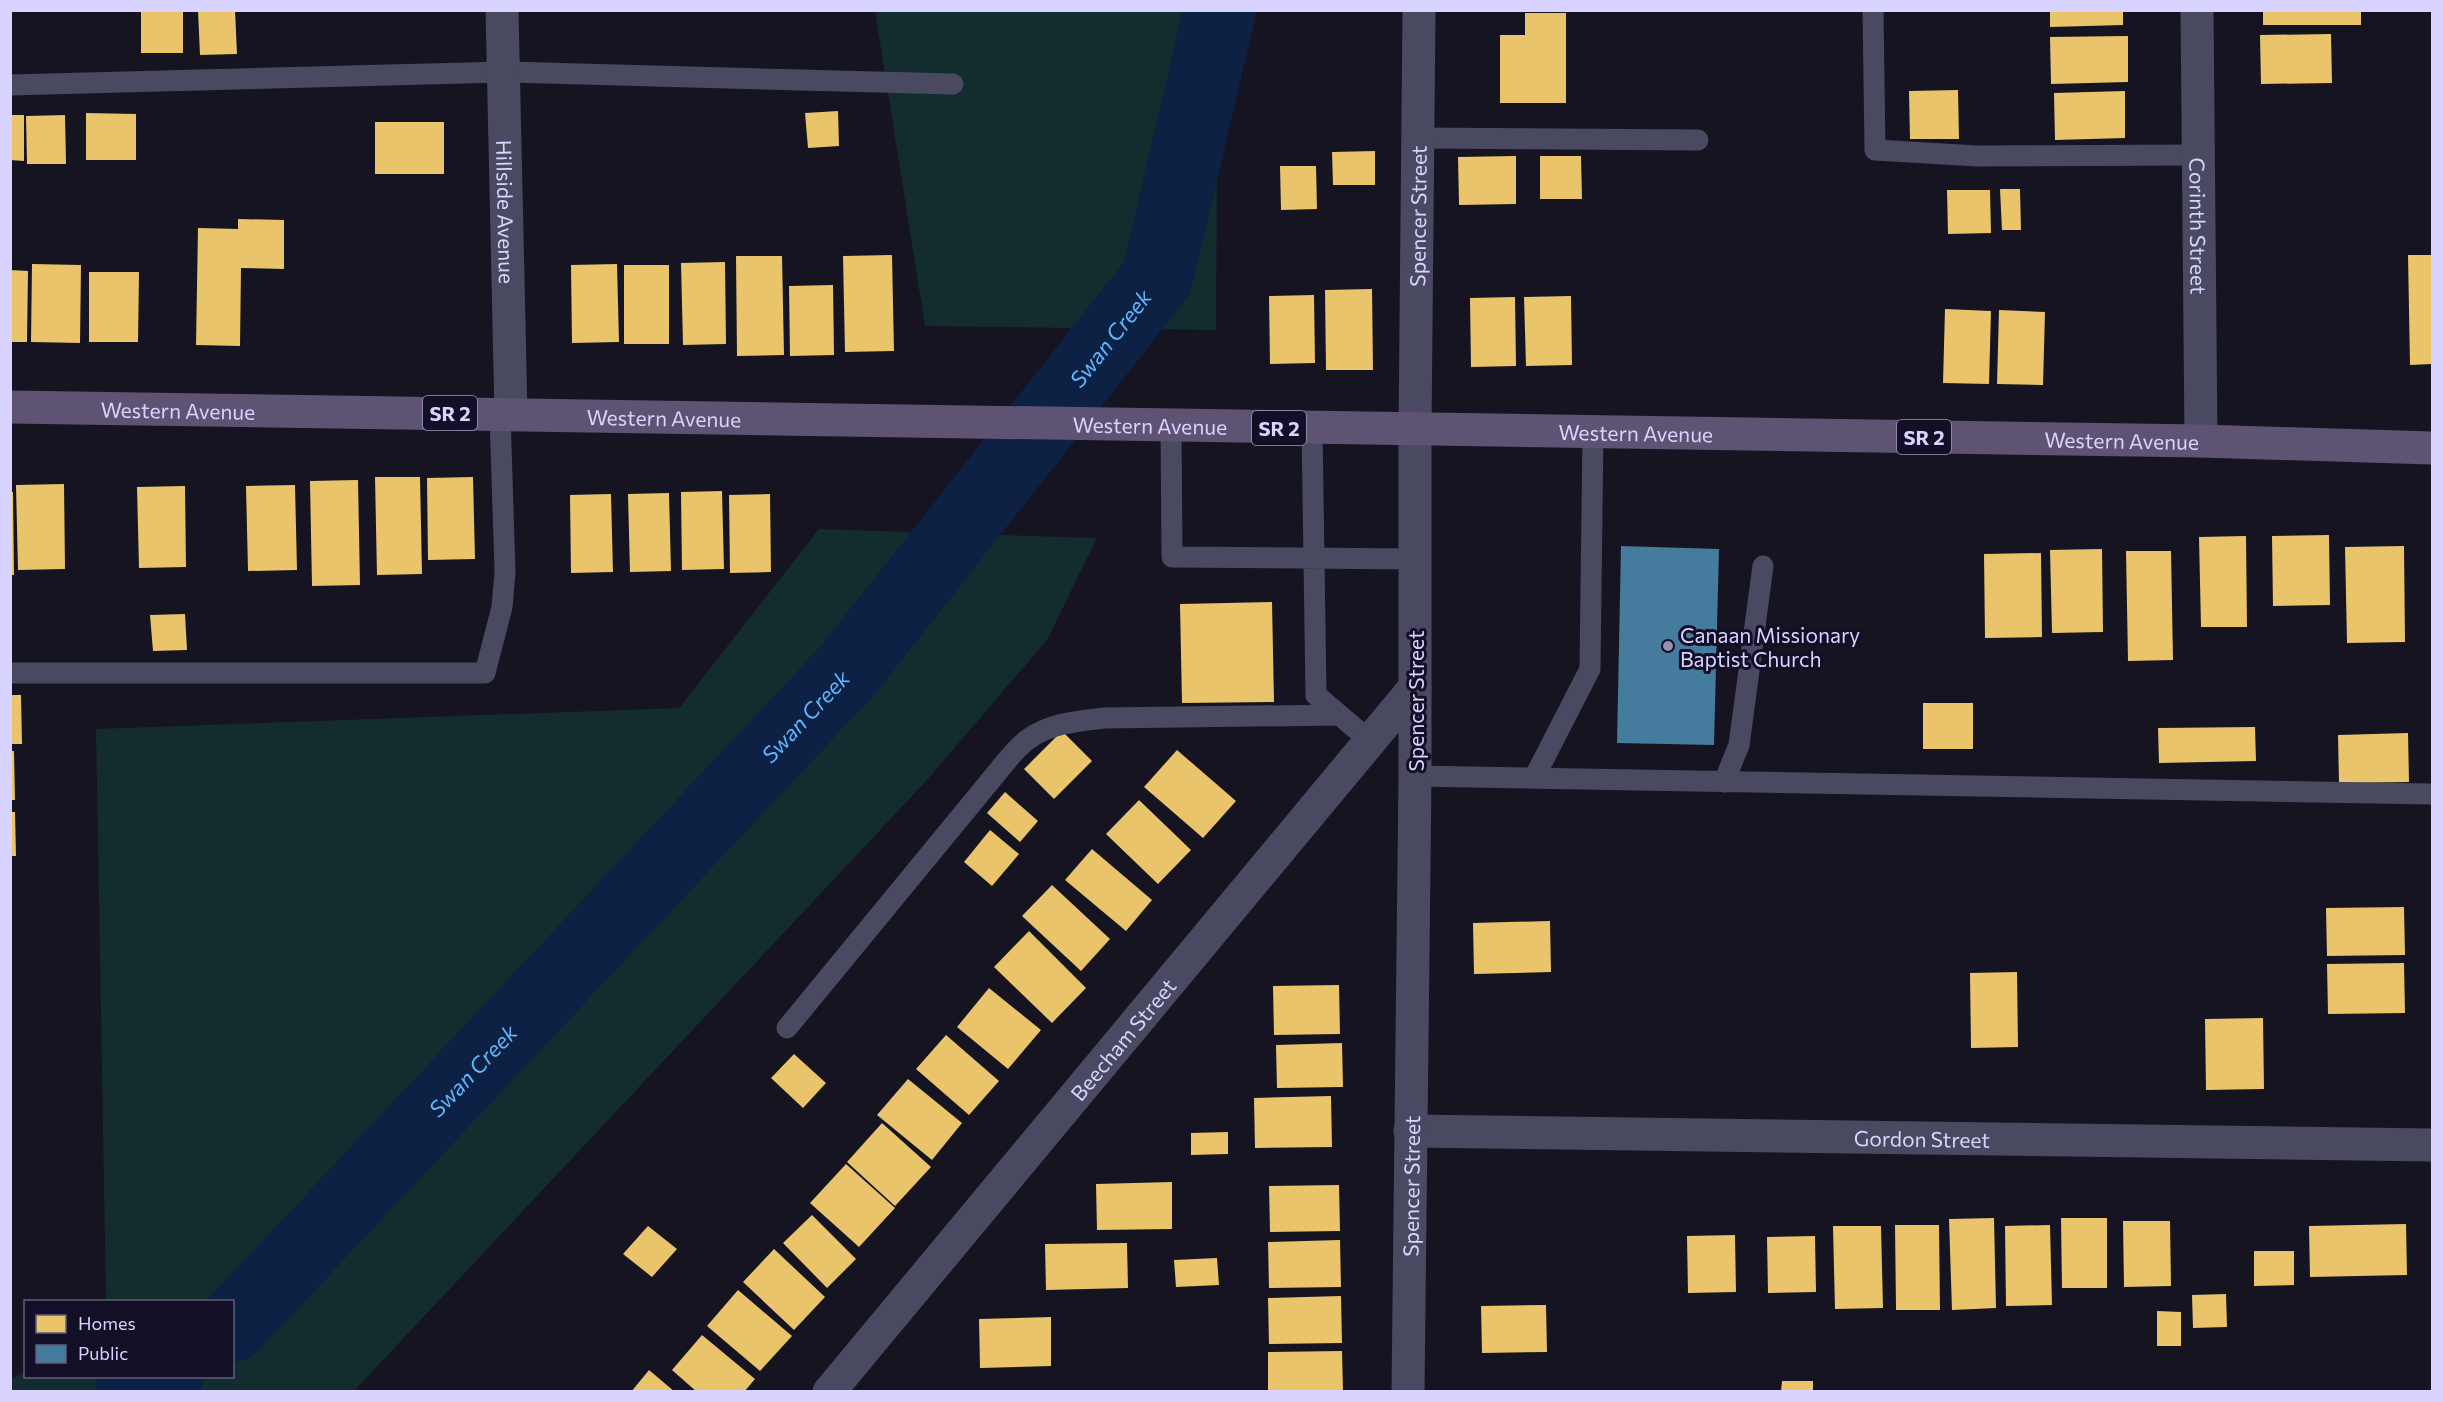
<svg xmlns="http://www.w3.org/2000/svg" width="2443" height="1402" font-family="Commissioner,sans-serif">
	<rect width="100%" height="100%" fill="#161421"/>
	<!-- green -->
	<path fill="#132c2d" d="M875,11H1218L1216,330L925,326Z
		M819,529L1097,538L1047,640L927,780L354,1391H11V1379L25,1372L26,1376H232V1302L106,1301L96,729L679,708Z"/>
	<!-- homes -->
	<path fill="#e9c46a" d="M141,10H183V53H141Z
		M198,10H235L237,54L200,55Z
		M2050,10H2123V25L2050,27Z
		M2263,10H2361V25H2263Z
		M1525,13H1566V103H1500V35H1525Z
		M2331,34L2332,83L2261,84L2260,35Z
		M2128,36V82L2051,84L2050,37Z
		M1958,90L1959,139H1910L1909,91Z
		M2125,91V138L2055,140L2054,93Z
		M838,111L839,146L808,148L805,113Z
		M86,113L136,114V160H86Z
		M10,115H24V161L10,160Z
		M65,115L66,164H27L26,116Z
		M375,122H444V174H375Z
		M1375,151V185H1333L1332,152Z
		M1516,156V204L1459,205L1458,157Z
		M1540,156H1581L1582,199H1540Z
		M1280,166H1316L1317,209L1281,210Z
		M2000,189H2020L2021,230H2002Z
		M1947,190H1990L1991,233L1948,234Z
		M238,219L284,220V269L241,268L240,346L196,345L198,228L238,229Z
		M892,255L894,351L845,352L843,256Z
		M2408,255H2432V364L2410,365Z
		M736,256H782L784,355L737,356Z
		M725,262L726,344L683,345L681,263Z
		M32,264L81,265L80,343L31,342Z
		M617,264L619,342L572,343L571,265Z
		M624,265H669V344H624Z
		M10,270L28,271L27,342H10Z
		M89,272H139L138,342H89Z
		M833,285L834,355L790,356L789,286Z
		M1372,289L1373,370H1326L1325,290Z
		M1314,295L1315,363L1270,364L1269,296Z
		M1571,296L1572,365L1526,366L1524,297Z
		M1515,297L1516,366L1471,367L1470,298Z
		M1945,309L1991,311L1989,384L1943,383Z
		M1999,310L2045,312L2043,385L1997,384Z
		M375,477H420L422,574L377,575Z
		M473,477L475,559L428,560L427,478Z
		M358,480L360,585L312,586L310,481Z
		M64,484L65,569L18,570L16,485Z
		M295,485L297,570L248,571L246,486Z
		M185,486L186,567L139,568L137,487Z
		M722,491L724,569L682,570L681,492Z
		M10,492H13L14,575H10Z
		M669,493L671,571L630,572L628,494Z
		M611,494L613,572L571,573L570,495Z
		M770,494L771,572L730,573L729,495Z
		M2329,535L2330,605L2273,606L2272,536Z
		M2246,536L2247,627H2201L2199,537Z
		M2404,546L2405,642L2347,643L2345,547Z
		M2102,549L2103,632L2052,633L2050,550Z
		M2126,551H2171L2173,660L2128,661Z
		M2041,553L2042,637L1985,638L1984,554Z
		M1272,602L1274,702L1182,703L1180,604Z
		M185,614L187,650L153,651L150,615Z
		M10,695H21L22,744H10Z
		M1923,703H1973V749H1923Z
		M2255,727L2256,761L2159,763L2158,728Z
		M1062,731L1092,761L1054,799L1024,769Z
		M2408,733L2409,782L2339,783L2338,735Z
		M1177,750L1236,801L1203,838L1144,787Z
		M10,751H14L15,800H10Z
		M1005,792L1038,821L1020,842L987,813Z
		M1139,800L1191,850L1158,884L1106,834Z
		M10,812H15L16,856H10Z
		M990,830L1019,854L992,886L964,862Z
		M1092,849L1152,900L1126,931L1065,880Z
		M1052,885L1110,939L1081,971L1022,916Z
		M2404,907L2405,955L2327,956L2326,908Z
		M1550,921L1551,972L1474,974L1473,923Z
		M1029,931L1086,988L1052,1023L994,967Z
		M2404,963L2405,1013L2328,1014L2327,964Z
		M2017,972L2018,1047L1971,1048L1970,973Z
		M1339,985L1340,1034L1274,1035L1273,986Z
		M989,988L1041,1030L1008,1069L957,1027Z
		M2263,1018L2264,1089L2206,1090L2205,1019Z
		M946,1035L999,1081L969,1115L916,1069Z
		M1342,1043L1343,1087L1277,1088L1276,1045Z
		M794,1054L826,1083L803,1108L771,1078Z
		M908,1079L962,1123L932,1160L877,1115Z
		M1331,1096L1332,1147L1255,1148L1254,1098Z
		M882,1123L931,1167L895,1206L847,1162Z
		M1228,1132V1154L1191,1155V1133Z
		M846,1164L895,1208L859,1247L810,1203Z
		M1172,1182V1229L1097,1230L1096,1184Z
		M1339,1185L1340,1231L1270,1232L1269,1186Z
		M812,1215L856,1259L827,1288L783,1243Z
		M1994,1218L1996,1308L1952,1310L1949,1219Z
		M2061,1218H2107V1288H2062Z
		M2123,1221H2170L2171,1286L2124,1287Z
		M2406,1224L2407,1275L2310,1277L2309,1226Z
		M1895,1225H1939L1940,1310H1896Z
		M2050,1225L2052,1305L2006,1306L2005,1226Z
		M648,1226L677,1249L652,1277L623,1254Z
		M1833,1226H1881L1883,1308L1835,1309Z
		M1735,1235L1736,1292L1688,1293L1687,1236Z
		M1815,1236L1816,1292L1768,1293L1767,1237Z
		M1340,1240L1341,1287L1269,1288L1268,1242Z
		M1127,1243L1128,1288L1046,1290L1045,1244Z
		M774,1249L825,1297L794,1330L743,1282Z
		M2254,1251H2294V1285L2254,1286Z
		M1217,1258L1219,1285L1176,1287L1174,1260Z
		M738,1290L792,1336L760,1371L707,1326Z
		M2226,1294L2227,1327L2193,1328L2192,1295Z
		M1341,1296L1342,1343L1269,1344L1268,1298Z
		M1546,1305L1547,1352L1482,1353L1481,1306Z
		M2157,1311L2181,1312V1346H2157Z
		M1051,1317V1366L980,1368L979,1319Z
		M702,1335L755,1379L744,1392H697L672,1370Z
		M1342,1351L1343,1392H1268V1352Z
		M649,1370L675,1392H631Z
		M1782,1381H1813V1392H1781Z"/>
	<!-- public -->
	<path fill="#457b9d" d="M1621,546L1719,549L1714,745L1617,743Z"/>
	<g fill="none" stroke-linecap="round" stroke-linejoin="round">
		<!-- river -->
		<g stroke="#0d2144" stroke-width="72">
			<path id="s1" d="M232,1326L848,670L1157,278L1220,10"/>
			<path d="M131,1392L168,1376"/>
		</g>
		<!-- service -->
		<path stroke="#4a4962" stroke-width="21" d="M1873,10L1875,150L1977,156L2199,155
			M10,85L504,72L953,84
			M1418,138L1698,140
			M1171,426L1172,557L1415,559
			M1312,428L1316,695L1369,740
			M10,673H485L502,607L505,572L500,414
			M1415,776L2432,794
			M1534,778L1590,669L1593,432
			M1724,782L1739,745L1763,566
			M787,1028L995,775C1005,763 1015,749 1027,740C1049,723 1078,721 1104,718L1339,715"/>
		<!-- minor -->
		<g stroke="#4a4962" stroke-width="33">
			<path id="s2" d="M502,10L511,414"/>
			<path id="s3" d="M2197,10L2201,441"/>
			<path id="s4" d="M1415,430L1419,10"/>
			<path id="s5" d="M1410,1131L2432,1145"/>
			<path id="s6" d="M829,1392L1415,687"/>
		</g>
		<!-- tertiary -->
		<path stroke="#4a4962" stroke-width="33" id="s7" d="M1408,1392L1415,776V430"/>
		<!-- primary -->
		<path stroke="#5e5373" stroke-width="33" id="s8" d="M10,407L2201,441L2432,448"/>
	</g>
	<!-- markers -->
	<circle fill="#9591b1" stroke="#130f26" stroke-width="2" cx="1668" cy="646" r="6"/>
	<g text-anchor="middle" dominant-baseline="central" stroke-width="6" stroke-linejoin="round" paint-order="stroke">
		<!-- shield labels -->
		<g fill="#130f26" stroke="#9e99be" stroke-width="1.5">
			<rect x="423" y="396" width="54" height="34" rx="4.5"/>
			<rect x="1252" y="411" width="54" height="34" rx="4.5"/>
			<rect x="1897" y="420" width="54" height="34" rx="4.5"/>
		</g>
		<g font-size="20" font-weight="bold" fill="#d9d4ff">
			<text x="450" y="413">SR 2</text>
			<text x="1279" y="428">SR 2</text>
			<text x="1924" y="437">SR 2</text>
		</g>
		<!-- street labels -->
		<g font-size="21" fill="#d9d4ff" stroke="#130f26">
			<text stroke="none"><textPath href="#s2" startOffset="202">Hillside Avenue</textPath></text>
			<text stroke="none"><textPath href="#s4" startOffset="214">Spencer Street</textPath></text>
			<text stroke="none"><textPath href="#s3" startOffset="216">Corinth Street</textPath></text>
			<text stroke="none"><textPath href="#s8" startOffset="168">Western Avenue</textPath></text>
			<text stroke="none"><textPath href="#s8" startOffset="654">Western Avenue</textPath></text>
			<text stroke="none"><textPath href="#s8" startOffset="1140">Western Avenue</textPath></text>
			<text stroke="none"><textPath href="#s8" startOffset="1626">Western Avenue</textPath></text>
			<text stroke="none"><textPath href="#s8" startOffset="2112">Western Avenue</textPath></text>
			<text transform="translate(1415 701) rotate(-90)">Spencer Street</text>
			<text stroke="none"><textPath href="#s6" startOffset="459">Beecham Street</textPath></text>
			<text stroke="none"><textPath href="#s5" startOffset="512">Gordon Street</textPath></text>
			<text stroke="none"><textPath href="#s7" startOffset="206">Spencer Street</textPath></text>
		</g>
		<!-- poi labels -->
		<g font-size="21" fill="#d9d4ff" stroke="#130f26" text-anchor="start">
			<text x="1680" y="634">Canaan Missionary<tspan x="1680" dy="24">Baptist Church</tspan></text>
		</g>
		<!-- water labels -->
		<g font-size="22" font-style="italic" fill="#62b6ff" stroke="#130f26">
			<text stroke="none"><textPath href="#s1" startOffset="1323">Swan Creek</textPath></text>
			<text stroke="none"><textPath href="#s1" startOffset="837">Swan Creek</textPath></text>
			<text stroke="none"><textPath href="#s1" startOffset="351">Swan Creek</textPath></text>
		</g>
	</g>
	<!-- border -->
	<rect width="2443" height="1402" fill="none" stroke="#d9d4ff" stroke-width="24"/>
	<!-- legend -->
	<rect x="24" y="1300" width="210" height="78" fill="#130f26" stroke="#625e7d" stroke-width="1.5"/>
	<rect x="36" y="1315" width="30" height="18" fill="#e9c46a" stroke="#625e7d" stroke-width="1.5"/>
	<text x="78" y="1330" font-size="18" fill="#d9d4ff">Homes</text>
	<rect x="36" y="1345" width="30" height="18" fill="#457b9d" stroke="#625e7d" stroke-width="1.5"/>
	<text x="78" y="1360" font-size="18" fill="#d9d4ff">Public</text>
</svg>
